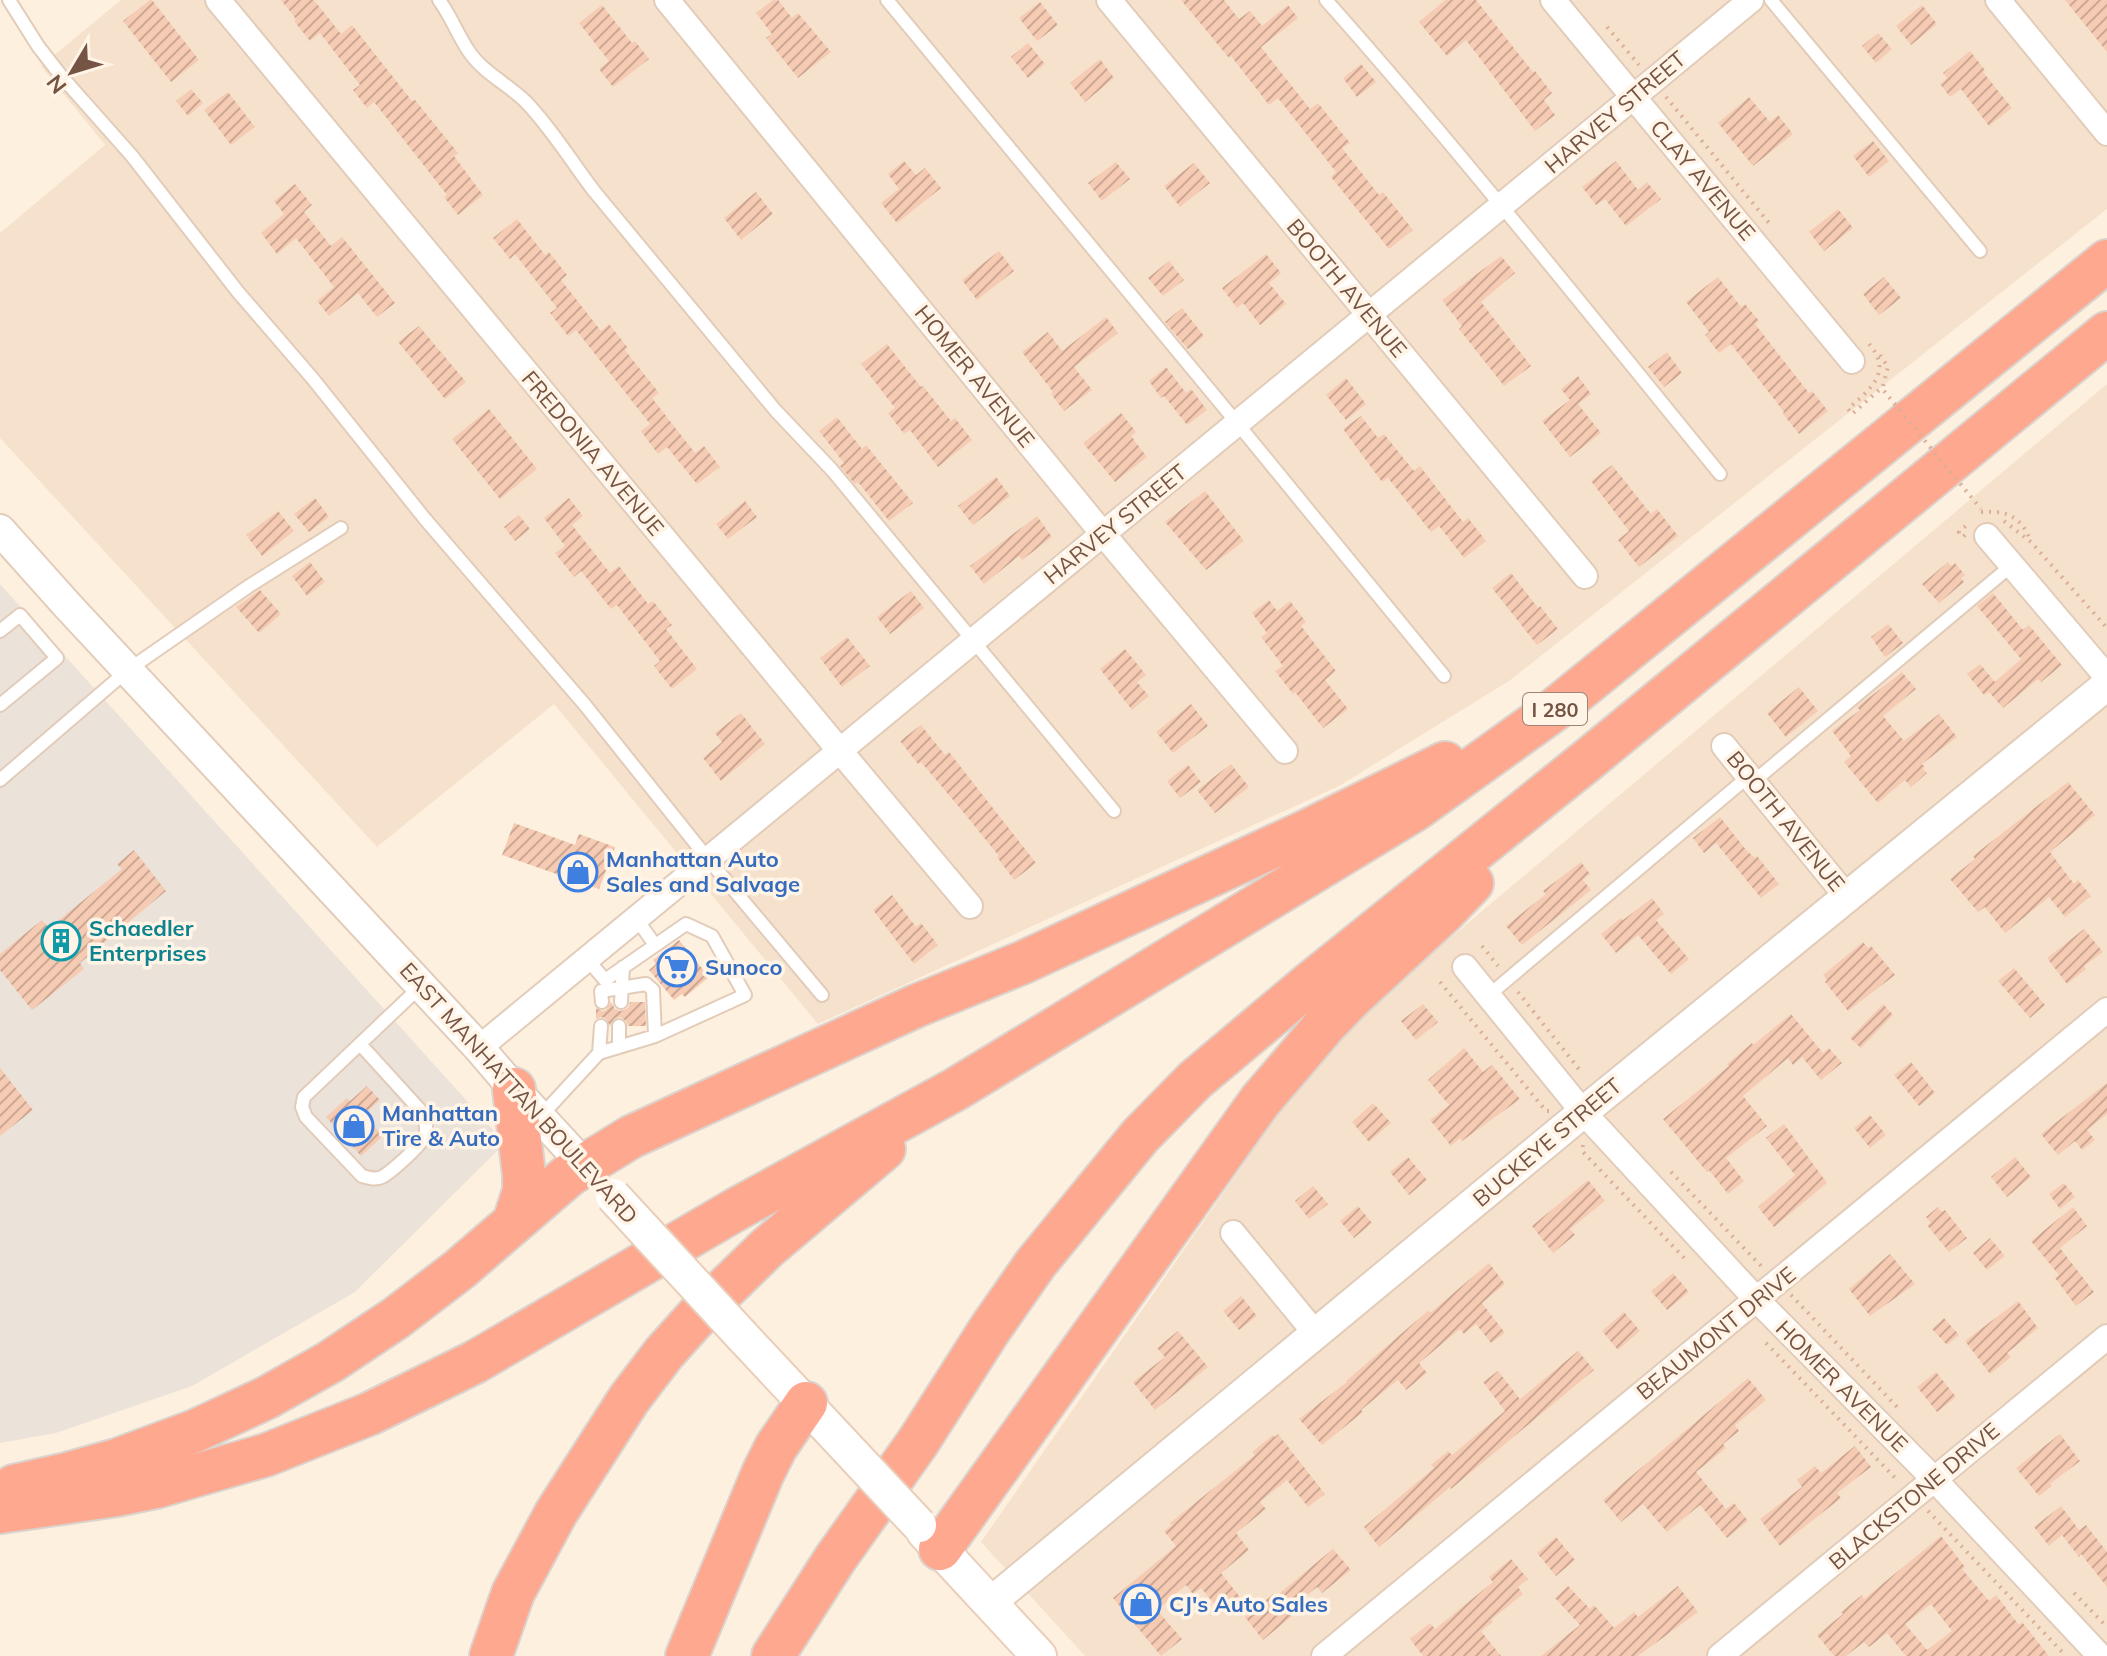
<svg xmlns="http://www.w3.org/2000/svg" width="2107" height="1656" font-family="Mulish,sans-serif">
	<defs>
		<pattern id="building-hatch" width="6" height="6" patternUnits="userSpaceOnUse" patternTransform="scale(2)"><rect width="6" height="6" fill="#f6cbb3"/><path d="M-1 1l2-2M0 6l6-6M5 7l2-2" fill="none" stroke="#cca793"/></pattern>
	</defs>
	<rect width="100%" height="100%" fill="#fef0de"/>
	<!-- residential -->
	<path fill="#f6e2cc" d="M121,0H2107V209L1509,681L1339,786L818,1024L554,704L377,847L0,438V233L105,145L41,66Z
		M2107,384V1656H1085L981,1542L1281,1110L1366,1009Z"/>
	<!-- industrial -->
	<path fill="#ebe2da" d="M0,584L505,1143L355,1292L192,1386L56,1433L0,1443Z"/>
	<!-- building -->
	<path fill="url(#building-hatch)" fill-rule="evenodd" d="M150,0H152L199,60L171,82L123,21Z
		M281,0H314L341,34L352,25L412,101L415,100L458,153L454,156L483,195L458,215L444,197L447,195L374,102L367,108L353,90L360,85L320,33L310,41L294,21L296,19Z
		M773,0H778L792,18L798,13L831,52L798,78L766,38L772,34L756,13Z
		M1181,0H1224L1239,19L1250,11L1262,26L1288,5L1298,18L1261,47L1310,109L1318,103L1350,143L1342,148L1379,195L1383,192L1413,230L1389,249L1331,177L1336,172L1278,98L1269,105L1231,56L1229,58Z
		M1445,0H1476L1533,72L1535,71L1552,93L1544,100L1555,115L1535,131L1466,40L1447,56L1419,22Z
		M2065,0H2107V52Z
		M1040,2L1058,25L1037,41L1019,18Z
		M602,5L632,43L635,41L649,59L613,87L599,69L609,61L579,23Z
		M1922,5L1937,24L1911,45L1896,26Z
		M1878,33L1892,49L1876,63L1862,46Z
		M1028,43L1045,64L1028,78L1011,57Z
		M1970,51L1985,70L1983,72L2012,108L1989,126L1961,89L1950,97L1940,84L1947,78L1943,73Z
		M1100,59L1114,78L1085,102L1070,83Z
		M1361,64L1376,82L1357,97L1343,78Z
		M191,89L203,103L188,116L176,101Z
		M228,92L255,127L231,145L204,110Z
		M1749,97L1770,122L1778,115L1793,134L1753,166L1718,123Z
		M1873,141L1889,161L1869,177L1853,156Z
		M904,161L916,175L925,168L941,188L897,223L881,203L899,189L888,174Z
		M1616,161L1638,190L1647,182L1661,199L1626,226L1605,199L1596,205L1582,187Z
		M1116,162L1130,179L1102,201L1088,183Z
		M1194,163L1210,183L1180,207L1164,186Z
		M295,184L312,205L304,212L331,246L342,237L395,303L377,317L358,293L329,316L317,301L334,287L296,238L277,254L261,233L284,214L274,201Z
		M756,192L773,214L741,240L724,218Z
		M1838,209L1853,228L1824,251L1809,232Z
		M517,219L545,255L549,252L567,275L561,280L601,331L609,324L628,348L625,350L659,393L652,398L695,453L704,446L720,467L697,484L667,447L658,454L641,431L650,424L576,330L568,336L550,313L557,308L515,254L510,259L493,238Z
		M999,251L1014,271L977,300L962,280Z
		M1266,254L1281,273L1269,283L1286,304L1260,325L1243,303L1237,308L1222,288Z
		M1501,256L1515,273L1481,302L1531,366L1504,386L1459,329L1462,326L1442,300Z
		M1169,261L1184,280L1163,296L1148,278Z
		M1718,277L1741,307L1745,304L1759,321L1755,324L1809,393L1812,391L1828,411L1799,434L1783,414L1784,412L1731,344L1719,353L1705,335L1709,332L1686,302Z
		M1884,277L1901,298L1879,315L1863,294Z
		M1182,308L1204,336L1188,349L1165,322Z
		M1106,317L1118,333L1074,367L1092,390L1064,411L1051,394L1053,392L1022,352L1048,332L1062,351Z
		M419,326L466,382L445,399L398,342Z
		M887,344L921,387L923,386L951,421L955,418L972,440L938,467L910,430L904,434L888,413L895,408L861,364Z
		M1667,352L1682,373L1664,387L1648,367Z
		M1166,367L1186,393L1191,389L1207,410L1187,425L1164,396L1161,398L1149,381Z
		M1578,376L1591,394L1578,404L1601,433L1570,457L1542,421L1570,400L1561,389Z
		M1346,378L1366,404L1346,420L1326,395Z
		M489,409L537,469L500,499L452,439Z
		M1121,413L1136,432L1131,436L1147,457L1115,482L1083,443Z
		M1361,416L1378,438L1384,434L1414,471L1420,466L1463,522L1468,518L1486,541L1464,558L1439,526L1431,532L1388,478L1382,482L1343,429Z
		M837,417L862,449L866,445L913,503L889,521L858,482L855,484L840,466L844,463L819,431Z
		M1612,465L1651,514L1657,509L1678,536L1639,567L1618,540L1629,531L1591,481Z
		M996,477L1010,496L973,525L958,506Z
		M1205,491L1244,541L1206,570L1165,522Z
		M315,498L329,517L309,532L294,514Z
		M569,498L583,516L572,525L610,573L619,566L648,604L653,601L672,625L666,629L697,669L672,689L654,666L660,661L617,605L611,609L581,571L574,577L555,553L565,546L544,518Z
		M745,501L757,517L728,539L716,524Z
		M278,511L294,531L262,556L246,535Z
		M519,515L530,529L515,541L504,527Z
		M1037,516L1052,537L1022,560L1019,556L984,584L970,566Z
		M310,562L325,582L307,596L292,576Z
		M1948,562L1951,566L1955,563L1965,575L1961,578L1964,582L1939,603L1922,584Z
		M1511,573L1538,608L1540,606L1558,629L1537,645L1492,588Z
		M260,590L281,614L259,633L236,607Z
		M911,591L924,608L890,634L877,617Z
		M1993,593L2023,630L2029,625L2062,665L2041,682L2038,679L2003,708L1989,692L1984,695L1967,674L1980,664L1995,682L2021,659L1977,606Z
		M1269,600L1277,611L1290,601L1306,622L1301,626L1336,671L1325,680L1348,709L1323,728L1295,692L1293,694L1275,671L1283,666L1261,637L1267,633L1252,613Z
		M1888,624L1903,643L1885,657L1871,637Z
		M847,637L870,666L842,687L820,658Z
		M1125,649L1146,675L1137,682L1149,696L1132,710L1100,669Z
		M1902,672L1916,689L1883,716L1904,741L1939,714L1957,737L1922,764L1925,767L1923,769L1927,773L1911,787L1905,780L1878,803L1844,762L1851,756L1832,731L1860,710L1857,707Z
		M1799,687L1818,711L1786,737L1767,713Z
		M1191,704L1208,726L1173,753L1156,732Z
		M741,713L765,744L721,781L703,758L722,742L715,733Z
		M921,725L945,755L949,752L1036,863L1014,880L997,857L999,856L964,813L921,762L918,764L900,741Z
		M1231,764L1249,787L1215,813L1197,790Z
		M1188,765L1201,782L1180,798L1167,781Z
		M2068,782L2095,815L2050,852L2074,884L2078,880L2091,896L2065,917L2049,897L2005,933L1985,907L1978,912L1950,879L1975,859L1973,856Z
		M1720,817L1747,851L1755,858L1757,856L1779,884L1761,898L1716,843L1704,853L1693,838Z
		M514,823L575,845L579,834L615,847L599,889L502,855Z
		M134,850L166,891L80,963L84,969L32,1010L0,970V954L42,920L49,928L122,869L117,864Z
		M1581,862L1590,874L1583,880L1591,890L1522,945L1506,926L1546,894L1543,891Z
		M892,895L916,927L921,923L938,945L914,964L873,910Z
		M1652,898L1664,914L1656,920L1689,959L1671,974L1638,935L1616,953L1601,934L1621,918L1623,920Z
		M2084,929L2103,952L2084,966L2086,969L2067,984L2047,958Z
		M679,940L709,977L685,997L682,994L674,1000L649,970L656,964L653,960Z
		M1863,942L1868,948L1871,946L1895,975L1848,1011L1825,982L1827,980L1823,975Z
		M2014,968L2045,1005L2030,1018L1998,981Z
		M611,1002L615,1009L621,1011L628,1008L630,1002H645L646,1026H628L626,1021L620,1017L614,1019L610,1026L605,1018L601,1017L596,1019V1008L602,1011L606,1010Z
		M1423,1004L1438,1022L1416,1040L1401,1021Z
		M1883,1004L1893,1015L1861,1048L1850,1038Z
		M1791,1014L1823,1053L1829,1048L1842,1063L1821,1080L1802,1057L1793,1065L1788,1058L1743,1096L1767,1126L1726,1158L1744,1181L1728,1194L1709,1170L1707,1172L1663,1119L1729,1066L1727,1064L1752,1043L1753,1045Z
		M1464,1048L1483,1072L1492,1065L1520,1099L1462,1141L1460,1138L1451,1146L1430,1120L1449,1105L1428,1080Z
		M1911,1062L1935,1093L1919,1106L1894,1075Z
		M0,1068L33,1110L0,1136Z
		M2107,1083V1114L2087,1130L2095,1140L2082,1150L2075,1141L2058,1155L2041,1134Z
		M367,1086L380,1100L364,1115L383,1136L361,1156L326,1117L347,1098L350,1101Z
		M1373,1103L1391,1123L1369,1142L1352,1122Z
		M1870,1115L1886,1135L1870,1148L1854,1128Z
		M1784,1124L1827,1183L1774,1227L1758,1207L1795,1175L1766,1138Z
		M1408,1157L1427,1180L1409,1195L1390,1172Z
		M2015,1157L2031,1177L2007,1197L1991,1177Z
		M1588,1180L1605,1201L1570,1229L1575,1235L1553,1253L1532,1226Z
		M2064,1183L2075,1197L2060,1209L2049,1194Z
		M1313,1186L1328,1204L1309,1219L1295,1201Z
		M1358,1206L1372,1223L1354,1238L1340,1221Z
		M1938,1207L1942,1212L1945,1210L1967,1238L1949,1252L1927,1225L1931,1223L1926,1217Z
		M2073,1207L2087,1226L2060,1248L2094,1292L2076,1306L2055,1278L2059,1275L2031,1241Z
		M1990,1238L2005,1256L1987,1270L1973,1253Z
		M1890,1254L1915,1284L1870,1316L1849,1289Z
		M1489,1263L1505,1284L1482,1303L1505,1333L1491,1343L1476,1324L1464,1334L1460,1329L1419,1363L1427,1373L1406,1390L1398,1380L1361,1410L1363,1412L1322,1445L1299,1419L1347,1382L1346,1381L1429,1310L1430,1313Z
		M1673,1273L1689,1292L1667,1310L1651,1291Z
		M1241,1296L1257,1316L1239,1330L1223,1311Z
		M2018,1301L2038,1328L2007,1353L2011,1357L1990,1374L1965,1341Z
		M1624,1312L1640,1331L1618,1350L1602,1331Z
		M1944,1318L1959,1335L1947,1345L1932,1329Z
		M1178,1331L1208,1367L1155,1410L1133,1382L1165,1357L1157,1348Z
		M1578,1351L1594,1370L1451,1489L1450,1487L1379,1547L1364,1527L1434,1468L1431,1465L1448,1451L1452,1455L1505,1411L1483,1382L1498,1371L1520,1399Z
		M1936,1372L1956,1397L1937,1412L1917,1387Z
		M1748,1378L1766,1400L1735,1425L1739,1431L1723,1444L1726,1448L1696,1472L1726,1509L1734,1503L1748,1521L1727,1538L1700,1505L1667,1532L1643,1504L1621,1522L1603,1500Z
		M1278,1434L1325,1494L1308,1507L1287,1480L1260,1502L1266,1509L1236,1533L1249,1550L1221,1573L1240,1597L1221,1612L1201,1588L1193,1594L1186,1585L1157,1610L1182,1639L1161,1656L1113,1598L1176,1546L1164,1531L1172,1525L1170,1523L1255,1455L1252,1452L1273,1435L1275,1437Z
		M2060,1434L2080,1461L2050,1484L2052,1486L2039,1496L2016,1468Z
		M1855,1446L1871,1467L1837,1493L1841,1498L1780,1546L1760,1519L1802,1487L1797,1480L1815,1466L1821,1473Z
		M2061,1506L2079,1530L2086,1525L2107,1552V1587L2081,1554L2079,1557L2062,1535L2049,1546L2034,1527Z
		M1941,1536L1965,1567L1962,1569L1989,1601L1996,1595L2019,1625L2022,1622L2049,1656H1906L1887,1633L1869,1647L1864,1642L1846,1656H1834L1817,1635L1843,1614L1841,1612L1862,1595L1864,1599ZM1931,1604L1952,1631L1927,1650L1905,1624Z
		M1556,1537L1575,1560L1556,1576L1537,1553Z
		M1333,1549L1351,1570L1322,1593L1317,1587L1287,1611L1292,1616L1263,1640L1245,1617L1273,1594L1275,1597Z
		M1511,1559L1528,1579L1518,1587L1523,1594L1491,1620L1493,1622L1481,1631L1501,1656H1423L1410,1639L1430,1623L1435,1629L1493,1582L1489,1577Z
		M1568,1586L1590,1609L1594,1605L1614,1628L1634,1612L1638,1617L1678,1586L1698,1612L1638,1656H1541L1580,1625L1555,1598Z"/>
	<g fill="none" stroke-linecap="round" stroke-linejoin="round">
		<!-- service casing -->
		<g stroke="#e2ccb9" stroke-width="16">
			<path id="service" d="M9,0L38,46L62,77L132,156L238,292L313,379L425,519L585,705L708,859L822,995
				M439,0C451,16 458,36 470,53C484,73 509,85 526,102C552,129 571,161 594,191L776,411L832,470L1114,811
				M887,0L1237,423L1444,676
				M1326,0C1462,153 1590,315 1720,474
				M1771,0L1980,251
				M0,631L20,615L57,658L0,705
				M0,780L128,670L249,586L341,528
				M1753,782L2012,565
				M636,918L655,945
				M1489,995L1749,776
				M602,1002L601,991L646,984L653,990L655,1036
				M621,1002L623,967
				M360,1044L420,1110C424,1118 428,1126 425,1135C422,1145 391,1172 382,1177C375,1180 369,1178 362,1176L306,1117L302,1107L304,1097L421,986
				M619,1047V1026
				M599,1053L601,1026
				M540,1117L599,1053L655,1036L745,995L712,936L686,924L605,980L587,959"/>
		</g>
		<!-- minor casing -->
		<g stroke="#e2ccb9" stroke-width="28">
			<path id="minor" d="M218,0L840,751L970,906
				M667,0L1103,534L1285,751
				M1109,0L1585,576
				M1553,0L1852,361
				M1998,0L2107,133
				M1987,536L2107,677
				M1724,746L1847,897
				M1465,967L1583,1112L1757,1300L1934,1479L2100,1656
				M479,1048L1751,0
				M1233,1233L1316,1334
				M1324,1656L2107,1010
				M1720,1656L2107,1337"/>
		</g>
		<!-- tertiary casing -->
		<g stroke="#e2ccb9" stroke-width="34">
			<path id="tertiary" d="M0,530L67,605L479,1048L514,1089L585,1166
				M990,1603L1598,1100L2107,685"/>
		</g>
		<!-- secondary casing -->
		<g stroke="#eaceb9" stroke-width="38">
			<path id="secondary" d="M743,1337L847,1448
				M924,1532L1039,1656"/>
		</g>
		<!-- motorway casing -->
		<g stroke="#dbd3ce" stroke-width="46">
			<path id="motorway" d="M514,1222L524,1191V1175L514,1089
				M14,1486L67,1474L117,1460L195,1431L266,1398L330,1362L396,1318L460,1269L569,1175L631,1137L916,1006L1024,962L1307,831L1445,763
				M0,1512L117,1495L156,1487L266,1455L369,1414L475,1362L735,1210L956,1089L1416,809L1554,710L2107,261
				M940,1549L1260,1101L1324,1026L1352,997L1445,911L1472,883
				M491,1656L513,1593L556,1513L629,1399L664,1353L700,1313L767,1248L884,1149
				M687,1656L763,1473L776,1447L806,1403
				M773,1656L835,1559L918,1442L990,1329L1036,1263L1140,1136L1195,1080L1308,985L1589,759L2107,333"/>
		</g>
		<!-- path -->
		<path stroke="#daaf97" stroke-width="4" stroke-dasharray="2 6" stroke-linecap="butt" d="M1607,27L1639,65
			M1666,97L1769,223
			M1869,344C1894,372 1869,390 1848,409L1852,414L1878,391L1881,389L1884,391
			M1880,355L1888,367L1882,390
			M1981,512C2006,510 2020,516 2030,539
			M2004,521L2031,542L2107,628
			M1965,535L1963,537L1959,532L1967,525
			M1482,946L1498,966
			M1440,982L1546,1111H1549
			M1518,992L1582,1073
			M1583,1145L1582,1151L1688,1262
			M1671,1172L1762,1267
			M1791,1295L1898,1408
			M1766,1343L1898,1481
			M1928,1511L2066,1656
			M2074,1593L2107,1627"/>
		<!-- service -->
		<use href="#service" stroke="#fff" stroke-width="12"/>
		<!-- minor -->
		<use href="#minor" stroke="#fff" stroke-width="24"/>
		<!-- tertiary -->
		<use href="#tertiary" stroke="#fff" stroke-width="30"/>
		<!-- secondary -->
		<use href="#secondary" stroke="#fff" stroke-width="34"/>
		<!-- motorway -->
		<use href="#motorway" stroke="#fea88f" stroke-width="42"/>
		<!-- secondary-bridge casing -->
		<g stroke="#eaceb9" stroke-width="38" stroke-linecap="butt">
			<path id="secondary-bridge" d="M613,1196L743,1337
				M847,1448L919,1525"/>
		</g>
		<!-- path-bridge -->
		<path stroke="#daaf97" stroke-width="4" stroke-dasharray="2 6" stroke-linecap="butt" d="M1884,391L1981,509"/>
		<!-- secondary-bridge -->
		<use href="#secondary-bridge" stroke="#fff" stroke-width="34"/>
	</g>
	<!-- icons -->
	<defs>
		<g id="shop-ring" transform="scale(2)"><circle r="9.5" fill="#fff4e6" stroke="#3f7fe0" stroke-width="1.5"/><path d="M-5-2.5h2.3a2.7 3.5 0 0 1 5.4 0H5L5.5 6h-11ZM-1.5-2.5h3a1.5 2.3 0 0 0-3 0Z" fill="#3f7fe0"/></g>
		<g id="building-ring" transform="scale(2)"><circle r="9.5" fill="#fff4e6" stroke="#0f9aa8" stroke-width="1.5"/><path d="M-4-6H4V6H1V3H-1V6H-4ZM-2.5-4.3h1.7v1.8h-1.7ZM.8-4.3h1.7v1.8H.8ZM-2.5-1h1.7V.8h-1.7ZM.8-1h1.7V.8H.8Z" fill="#0f9aa8"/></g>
		<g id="supermarket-ring" transform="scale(2)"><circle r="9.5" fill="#fff4e6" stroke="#3f7fe0" stroke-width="1.5"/><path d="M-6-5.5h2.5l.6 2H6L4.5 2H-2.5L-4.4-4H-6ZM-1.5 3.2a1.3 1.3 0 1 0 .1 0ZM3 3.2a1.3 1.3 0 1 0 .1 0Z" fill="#3f7fe0"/></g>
	</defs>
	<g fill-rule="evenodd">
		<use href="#shop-ring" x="578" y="872"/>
		<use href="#building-ring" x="61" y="941"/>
		<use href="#supermarket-ring" x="677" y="967"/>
		<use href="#shop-ring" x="354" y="1126"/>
		<use href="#shop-ring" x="1141" y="1604"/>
	</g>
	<g text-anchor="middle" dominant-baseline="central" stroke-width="7" stroke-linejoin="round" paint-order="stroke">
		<!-- shield labels -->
		<rect fill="#fff4e6" stroke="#9f8475" stroke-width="2" x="1523" y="693" width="64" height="32" rx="6"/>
		<g font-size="20" font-weight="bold" fill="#765444">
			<text x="1555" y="709">I 280</text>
		</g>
		<!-- street labels -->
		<g font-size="22" fill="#765444" stroke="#fff4e6">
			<text transform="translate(1615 112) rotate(-40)">HARVEY STREET</text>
			<text transform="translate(1703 180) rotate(50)">CLAY AVENUE</text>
			<text transform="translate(1347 288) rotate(50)">BOOTH AVENUE</text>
			<text transform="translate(975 376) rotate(51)">HOMER AVENUE</text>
			<text transform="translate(593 453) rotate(50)">FREDONIA AVENUE</text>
			<text transform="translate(1115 524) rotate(-39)">HARVEY STREET</text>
			<text transform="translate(1786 821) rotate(51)">BOOTH AVENUE</text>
			<text transform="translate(519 1093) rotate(48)">EAST MANHATTAN BOULEVARD</text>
			<text transform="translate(1547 1142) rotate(-40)">BUCKEYE STREET</text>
			<text transform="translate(1716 1333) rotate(-39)">BEAUMONT DRIVE</text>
			<text transform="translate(1842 1386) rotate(45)">HOMER AVENUE</text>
			<text transform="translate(1914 1496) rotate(-40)">BLACKSTONE DRIVE</text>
		</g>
		<!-- shop labels -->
		<g font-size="22" font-weight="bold" fill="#366cbe" stroke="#fff4e6" text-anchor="start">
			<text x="606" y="859">Manhattan Auto<tspan x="606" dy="25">Sales and Salvage</tspan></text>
			<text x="705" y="967">Sunoco</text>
			<text x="382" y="1113">Manhattan<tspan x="382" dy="25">Tire &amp; Auto</tspan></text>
			<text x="1169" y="1604">CJ's Auto Sales</text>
		</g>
		<!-- culture labels -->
		<g font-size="22" font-weight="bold" fill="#0d838f" stroke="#fff4e6" text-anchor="start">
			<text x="89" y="928">Schaedler<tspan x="89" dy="25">Enterprises</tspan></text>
		</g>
	</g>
	<!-- north arrow -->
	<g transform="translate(72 72) rotate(232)" stroke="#fff4e6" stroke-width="6" paint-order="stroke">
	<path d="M0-6L14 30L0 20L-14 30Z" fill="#765444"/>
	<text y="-12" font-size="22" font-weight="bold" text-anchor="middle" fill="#765444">N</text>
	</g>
</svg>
